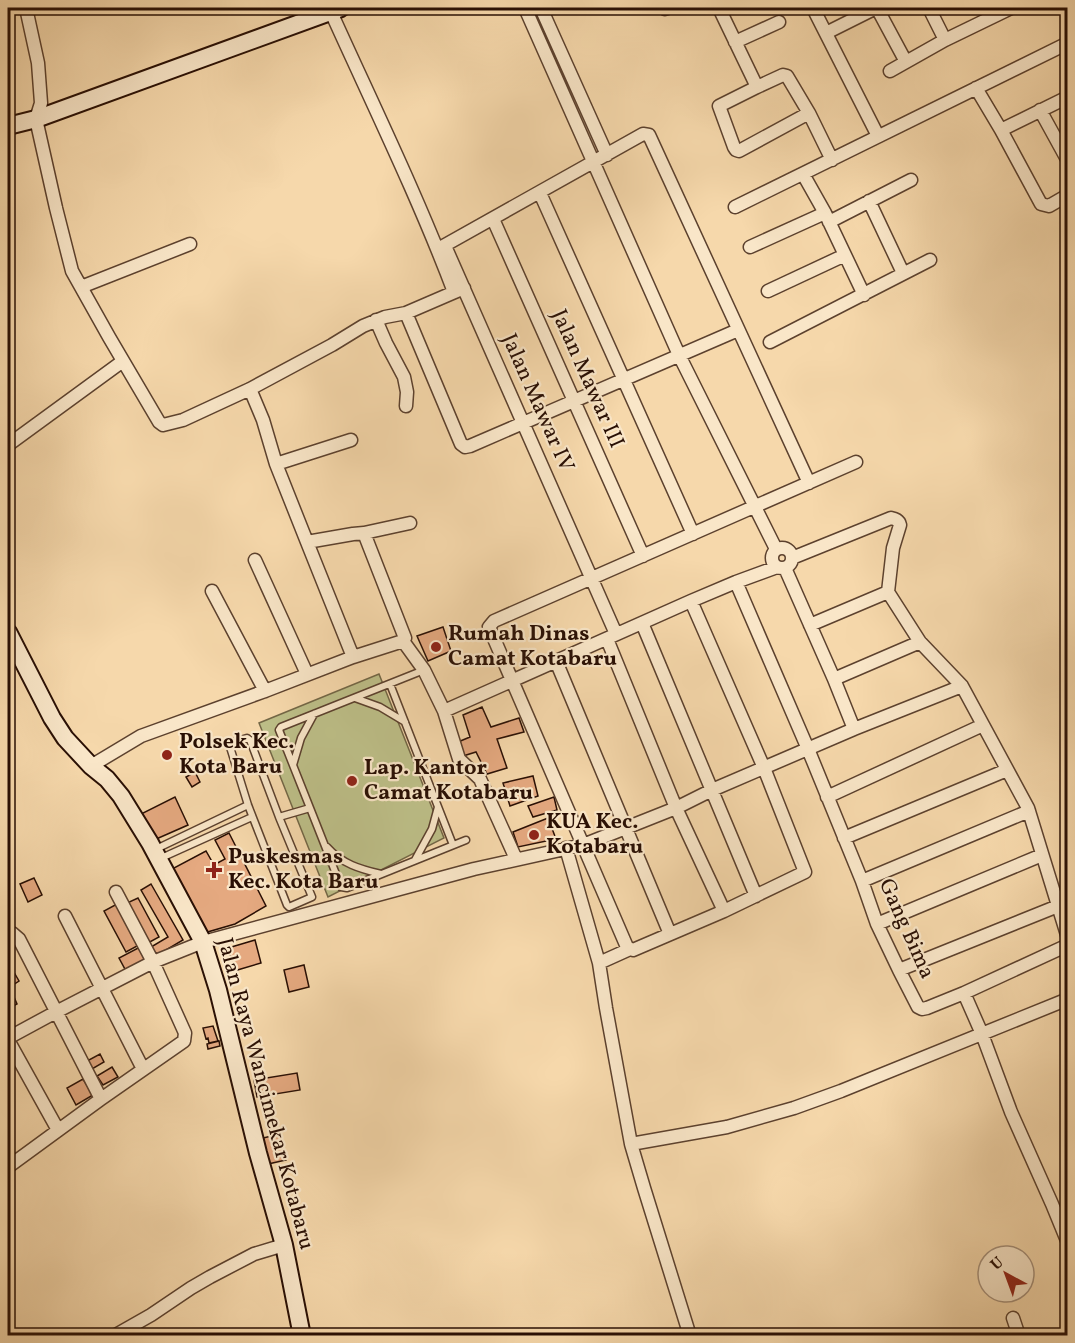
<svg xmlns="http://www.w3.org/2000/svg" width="1075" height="1343" font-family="Vollkorn,serif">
	<rect width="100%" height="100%" fill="#f6d8ab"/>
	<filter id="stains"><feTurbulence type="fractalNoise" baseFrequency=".00333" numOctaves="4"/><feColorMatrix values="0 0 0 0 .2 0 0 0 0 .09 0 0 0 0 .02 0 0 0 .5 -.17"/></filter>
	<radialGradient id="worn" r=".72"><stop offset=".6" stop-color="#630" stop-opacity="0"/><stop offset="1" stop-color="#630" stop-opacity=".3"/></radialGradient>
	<!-- green -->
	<path fill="#bdbf88" stroke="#736746" stroke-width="1.5" d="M379,674L444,838L328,897L259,723Z"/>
	<!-- building -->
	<path fill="#e5a980" stroke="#290f04" stroke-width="1.5" d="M443,627L451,651L428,661L417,636Z
		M482,707L491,727L519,718L524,732L497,739L507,768L487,774L476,752L463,756L458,742L470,737L463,715Z
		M195,772L200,782L192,787L186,777Z
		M533,776L538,796L510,806L503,783Z
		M175,797L188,825L154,840L141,814Z
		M554,797L557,810L533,817L528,806Z
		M548,818L556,839L518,847L513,832Z
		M229,833L266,906L235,924L204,933L172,869L206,851L214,865L225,859L215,840Z
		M34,878L42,895L28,902L20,884Z
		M151,884L183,940L156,956L151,947L168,937L141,890Z
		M138,898L159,937L148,943L127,903Z
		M117,904L139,945L126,952L104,911Z
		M255,940L261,963L234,971L228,948Z
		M140,947L146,961L126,971L119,958Z
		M304,965L309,987L289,992L284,970Z
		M15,974L19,981L10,987L8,983V979Z
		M14,997L17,1004L8,1009V1000Z
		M213,1026L218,1041L209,1043L208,1038L206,1039L203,1028Z
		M219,1041L220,1046L208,1049L207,1044Z
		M100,1054L104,1062L92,1069L87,1061Z
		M112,1067L118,1077L103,1085L97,1076Z
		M297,1073L300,1090L257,1097L254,1080Z
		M83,1079L93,1095L76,1105L67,1088Z
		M280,1134L286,1160L268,1164L263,1138Z"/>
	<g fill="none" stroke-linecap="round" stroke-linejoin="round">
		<!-- lane casing -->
		<g stroke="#5c412e" stroke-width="9">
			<path id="lane" d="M390,684L453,845
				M355,698L380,707L405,722
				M247,738L250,740L279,817L312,897L289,907L287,905L248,805L230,747L231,743Z
				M293,765L301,738L314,714
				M310,808L340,884L341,887L347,888L466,840
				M279,817L310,808L281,735L279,730L281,727L424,670
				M327,847C342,864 360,869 381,874
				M154,850L248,805
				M159,859L252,817
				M415,860L432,829L438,807"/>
		</g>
		<!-- street casing -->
		<g stroke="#5c412e" stroke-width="15">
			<path id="street" d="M26,8L38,63L41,103L36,119L56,208L72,271L109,337L159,422L163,425L183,420L250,389L332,345L363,326L385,317L406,313L464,288
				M525,8L679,355L776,549
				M541,8L607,155
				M719,8L757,87
				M813,8L878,136
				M877,8L906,62
				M929,8L945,40
				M665,9L668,8
				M331,12C373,105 418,197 454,292
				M826,33L876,8
				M735,42L779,22
				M890,71L945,40L1011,8
				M976,88L1001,130L1041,204L1049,206L1068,195
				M1040,110L1068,161
				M809,113L739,151L736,150L734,147L719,106L757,87L783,75L787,76L809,113L832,160
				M1001,130L1068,97
				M803,174L825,213L864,295
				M540,193L693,534
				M869,201L903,273
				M735,207L1068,43
				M493,219L643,556
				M829,222L911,180
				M445,246L616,634
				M750,247L825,213
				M438,249L643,134L649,135L809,483
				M81,287L190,244
				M768,291L845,255
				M406,313L461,444L465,447L470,446L738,330
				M376,320L386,343L404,377L407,392L406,406
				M770,342L930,260
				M8,445L123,361
				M276,464L351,440
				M364,533L410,523
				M307,542L353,657
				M772 558a10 10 0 1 1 20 0a10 10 0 1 1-20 0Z
				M792,558L891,518C895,519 899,520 900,525L893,548L888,592L920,642L962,686L1028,808L1068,938
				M255,560L307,674
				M785,568L834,679L854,729
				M736,582L808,749L862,881L877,924L899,970L918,1007L922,1009L927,1008L964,993L1068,945
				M212,591L265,691
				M691,601L764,768L805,872L724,911L633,950L627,947L489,627L494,621L856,462
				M642,623L756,896
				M810,625L888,592
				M607,639L676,808L724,911
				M403,641L424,670L444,711L459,759L480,779L516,859
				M556,661L670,934
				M834,679L920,642
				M444,711L691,601L736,582L777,567
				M91,766L141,736L265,691L353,657L403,641L405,638L364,533L353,534L307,542L276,464L263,420L250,389
				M827,797L983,725
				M844,838L1007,770
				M566,848L599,963
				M862,881L1029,811
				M65,916L143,1069
				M877,924L1042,855
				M8,933H12L19,939L101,1099
				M630,949L599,963L606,1008L631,1144L644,1188L690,1336
				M899,970L1058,906
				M964,993L982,1034L1011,1112L1052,1204L1068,1243
				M8,1038L56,1012L153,962L203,942L474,869L583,845L676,808L712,790L854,729L962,686
				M8,1040L58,1130
				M631,1144L727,1127L794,1108L841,1091L1068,999
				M8,1167L101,1099L184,1041L185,1033L153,962L116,892
				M1013,1318L1019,1336
				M114,1336L151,1315L191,1288L210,1277L254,1254L284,1245"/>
		</g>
		<!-- secondary casing -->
		<g stroke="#290f04" stroke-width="20">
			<path id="secondary" d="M8,126L36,119L341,8
				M8,632L52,718L65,738L91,766L107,779L121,796L150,843L203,942L218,990L258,1153L284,1245L302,1336"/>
		</g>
		<!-- lane -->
		<use href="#lane" stroke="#f9e6c8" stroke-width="6"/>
		<!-- street -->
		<use href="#street" stroke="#f9e6c8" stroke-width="12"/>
		<!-- secondary -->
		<use href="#secondary" stroke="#f9e6c8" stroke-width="16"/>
	</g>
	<!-- markers -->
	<g fill="#8f2418" stroke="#f9e6c8" stroke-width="2">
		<circle cx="436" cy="647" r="6"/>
		<circle cx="167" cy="755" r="6"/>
		<circle cx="352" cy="781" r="6"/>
		<circle cx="534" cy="835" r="6"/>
		<path d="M211 861h6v6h6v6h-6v6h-6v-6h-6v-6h6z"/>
	</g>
	<g text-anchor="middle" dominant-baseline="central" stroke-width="4.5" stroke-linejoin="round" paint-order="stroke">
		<!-- street labels -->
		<g font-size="22" fill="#290f04" stroke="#f9e6c8">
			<text transform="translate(587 379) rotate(66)">Jalan Mawar III</text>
			<text transform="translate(537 403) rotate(66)">Jalan Mawar IV</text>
			<text transform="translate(906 929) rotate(66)">Gang Bima</text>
			<text transform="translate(265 1094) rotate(75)">Jalan Raya Wancimekar Kotabaru</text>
		</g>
		<!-- poi labels -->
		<g font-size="22" font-weight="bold" fill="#290f04" stroke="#f9e6c8" text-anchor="start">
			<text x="448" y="634">Rumah Dinas<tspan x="448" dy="25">Camat Kotabaru</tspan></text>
			<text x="179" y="742">Polsek Kec.<tspan x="179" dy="25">Kota Baru</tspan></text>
			<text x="364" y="768">Lap. Kantor<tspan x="364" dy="25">Camat Kotabaru</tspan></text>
			<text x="546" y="822">KUA Kec.<tspan x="546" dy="25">Kotabaru</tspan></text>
			<text x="228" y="857">Puskesmas<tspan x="228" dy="25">Kec. Kota Baru</tspan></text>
		</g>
	</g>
	<!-- margin -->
	<rect width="1075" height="1343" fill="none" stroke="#f6d8ab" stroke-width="30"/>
	<rect x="9" y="9" width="1057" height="1325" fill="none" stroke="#290f04" stroke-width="3"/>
	<rect x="15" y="15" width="1045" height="1313" fill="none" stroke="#290f04" stroke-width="1.5"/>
	<!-- north arrow -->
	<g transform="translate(1006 1274) rotate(319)"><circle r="28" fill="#f9e6c8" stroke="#a6907a" stroke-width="1.5"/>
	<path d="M0-4.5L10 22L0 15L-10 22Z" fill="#8f2418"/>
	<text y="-9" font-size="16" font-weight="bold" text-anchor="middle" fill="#290f04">U</text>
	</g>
	<rect width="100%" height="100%" filter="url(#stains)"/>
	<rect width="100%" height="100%" fill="url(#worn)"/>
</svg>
